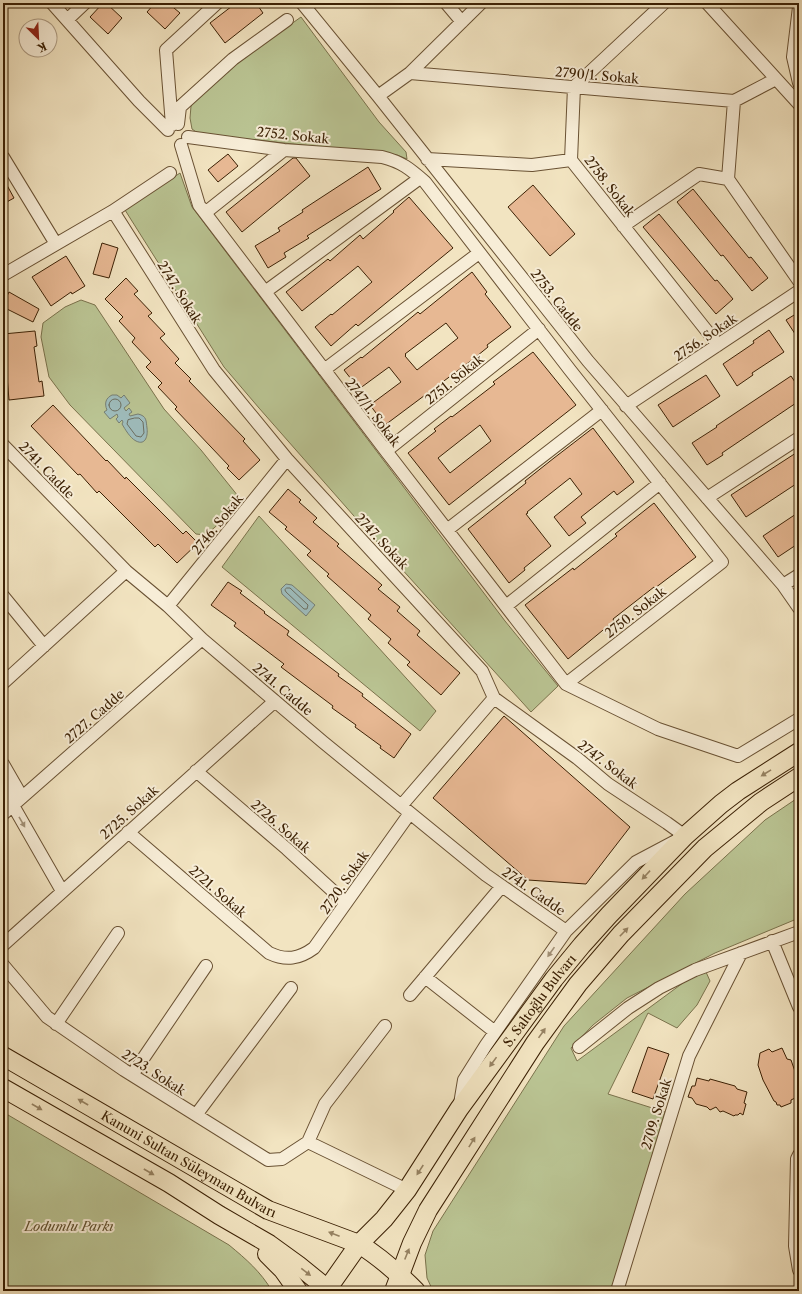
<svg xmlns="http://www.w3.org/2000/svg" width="802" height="1294" font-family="'Libre Caslon Text',serif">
	<rect width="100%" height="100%" fill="#f2e4c1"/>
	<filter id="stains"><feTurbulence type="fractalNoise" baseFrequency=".005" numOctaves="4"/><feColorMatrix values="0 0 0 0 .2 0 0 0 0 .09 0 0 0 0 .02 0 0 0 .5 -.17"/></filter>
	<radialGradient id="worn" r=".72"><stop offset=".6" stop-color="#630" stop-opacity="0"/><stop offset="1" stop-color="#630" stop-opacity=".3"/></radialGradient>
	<!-- green -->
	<path fill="#bac493" stroke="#7a724c" d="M301,17L379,122L406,152L407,159L397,155L199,134L192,129L190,118L191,106L220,75Z
		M180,173L192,207L505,621L558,686L531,712L361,524L259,408L224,367L125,210Z
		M81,300L95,305L164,409L201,450L238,496L237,505L223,520L206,535L196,534L70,405L49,377L41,337L43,323L65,307Z
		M259,516L436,711L420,731L222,567Z
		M799,797V918L715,953L627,998L593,1025L571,1048L577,1061L691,977L706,972L710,981L697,1005L677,1028L648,1013L608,1094L665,1112L613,1291H433L427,1278L425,1255L433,1231L564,1026L685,894L765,820Z
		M3,1112L229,1245C246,1259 261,1272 272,1291H3Z"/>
	<!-- water -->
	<path fill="#9ebcbc" stroke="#767e72" d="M112,395H117L121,398L124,395L130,403L124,408L126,411L129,408L132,412L129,414L130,416L138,414C147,416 146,421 147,428C148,435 146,446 136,441C130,438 125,429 122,424L123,422L122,420L119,423L116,419L118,417L117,414L110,419L104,412L107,410C104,403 106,398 112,395Z
		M286,584L292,585L315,605L306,616L282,594L281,589Z"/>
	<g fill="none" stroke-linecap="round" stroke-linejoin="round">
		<!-- shore -->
		<path stroke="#6c6e60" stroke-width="1" d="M109 405a6 6 0 1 1 12 0a6 6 0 1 1-12 0Z
			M135,418H139L143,422L144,433L141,437L136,436L127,424L128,420Z
			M287,588H290L308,605L307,609H304L286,592L285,590Z"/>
	</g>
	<!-- building -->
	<path fill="#e7b893" stroke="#3b2004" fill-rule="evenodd" d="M103,3H106L122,18L108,34L90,17Z
		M155,3H168L180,13L165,29L147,12Z
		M236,3H256L263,13L225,43L210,23Z
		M228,154L238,166L218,182L208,170Z
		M293,158H296L310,176L242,232L226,212Z
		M368,167L381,189L307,236L309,238L284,253L286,257L268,268L255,246L280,231L278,228L303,212L302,210Z
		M3,178L14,198L3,204Z
		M533,185L575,234L550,256L508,207Z
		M693,189L749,258L751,257L768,278L752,291L723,255L721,256L677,202Z
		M409,197L453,248L358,326L356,324L331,346L315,327L331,314L332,315L372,282L358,266L302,311L286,292L328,259L330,261L360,235L363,239L394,212L393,211Z
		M659,214L715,281L717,280L733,299L716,314L643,227Z
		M102,243L118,248L109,278L93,274Z
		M66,256L85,286L72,294L71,292L51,306L32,277Z
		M472,272L487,292L485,294L511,327L487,345L488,347L472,360L385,425L370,405L401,382L389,367L359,389L344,370L361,357L362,358L418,312L420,314ZM446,323L458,338L417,370L405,356L406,355L405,354Z
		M126,278L138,291L134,294L152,313L148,316L165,334L160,338L179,359L175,363L191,379L189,381L245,439L243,441L260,460L239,480L227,468L229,466L175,409L177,407L158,387L162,383L146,367L151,362L132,342L135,338L119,321L123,317L105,299Z
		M9,292L39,309L33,322L3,307V304Z
		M799,312V340L786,320Z
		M769,330L784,352L752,373L753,375L737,386L723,364L754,343L753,341Z
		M35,331L37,346L34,347L39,382L42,381L44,396L9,400L7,376L3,377V334Z
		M533,352L576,405L449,505L408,453L436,431L434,429L451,416L452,417L495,384L493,382ZM480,425L491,441L450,473L438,458Z
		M706,375L720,396L673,427L658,405Z
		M791,376L799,388V401L722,453L723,455L707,465L692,443L717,427L716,426Z
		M53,405L106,461L107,460L125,479L126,477L183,534L186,531L198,543L177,563L158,544L155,547L99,491L97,493L80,474L78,475L31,426Z
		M593,428L634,482L617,495L614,491L581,517L586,523L569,536L554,517L582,494L570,478L527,512L528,513L526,514L551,546L524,568L525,570L509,583L468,529L526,483L525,481L554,458Z
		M799,451V482L746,517L731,495Z
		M288,489L301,500L299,502L317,518L313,522L339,544L337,546L382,585L378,589L400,607L397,611L420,631L417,635L460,673L441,695L407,665L410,662L388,643L391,639L368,619L371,615L327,576L329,574L307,555L311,551L285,529L287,527L269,512Z
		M654,503L696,557L655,588L654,587L613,619L614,621L568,659L525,605L573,568L574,570L617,536L615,534Z
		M799,512V543L778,557L763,536Z
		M228,582L242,591L240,593L265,612L264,613L289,631L287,635L339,674L338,676L363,694L362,696L411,734L394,758L380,748L381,746L355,727L356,725L332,708L333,706L281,667L284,664L234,626L236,623L211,605Z
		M504,716L630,827L586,884L528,880L433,798Z
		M648,1047L669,1054L653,1099L632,1092Z
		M782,1048L787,1059L791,1060L798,1080L796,1086L799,1096L791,1100V1103L781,1107L780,1105H777L776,1102L774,1101L763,1080L758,1065L760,1053L769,1049L772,1052Z
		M697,1078L709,1081L710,1079L735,1086L737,1089L747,1092L744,1103L746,1104L743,1115L740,1113L738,1115H735L734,1116L723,1111L720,1112L716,1107L710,1110L707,1107L696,1104L692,1098L688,1097L692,1086H695Z"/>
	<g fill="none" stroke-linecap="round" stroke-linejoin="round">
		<!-- minor casing -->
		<g stroke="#695133" stroke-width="14">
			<path id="minor" d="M52,3L139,101L168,130
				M302,3L378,96L588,361L783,585L799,608
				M446,3L462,22
				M664,3L574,87L571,160L718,345
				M707,3L799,104
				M799,7L793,57L799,83
				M67,20L85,3
				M410,73L734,101L776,79
				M378,96L410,73L481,3
				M178,124L180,107L233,59L287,20
				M172,125L166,50L217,3
				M188,137L284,150L382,157C402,162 410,169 425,182L570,370L722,562L566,684
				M181,145L199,205L386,451L566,684L658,729L738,756L799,719
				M3,157L56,244
				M427,159L532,165L571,160
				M728,179L799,281
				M728,179L734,101
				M113,211L214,370L287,459L482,671L494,698L577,758L608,784L667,823L685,836L636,862L566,931L486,1045L464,1080L460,1104
				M205,213L284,150
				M623,226L699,174L728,179
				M3,275L113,211L170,173
				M265,292L420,178
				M324,370L479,253
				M626,406L799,291
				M3,445L126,571L168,606L202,639L323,742L486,875L566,931
				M386,451L539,329
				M707,498L799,438
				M447,530L602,410
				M783,585L799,575
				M3,596L44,646
				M168,606L287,459
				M506,606L660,483
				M3,683L126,571
				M3,764L22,797
				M196,771L287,849L346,903
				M3,788L62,891
				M401,806L494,698
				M3,814L202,639
				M128,832L269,953C286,961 299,959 314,948L410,813
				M772,941L799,1007
				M3,945L275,701
				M3,965L47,1017L124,1070L268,1160L282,1159L308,1142
				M425,977L495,1032
				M410,995L502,886
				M56,1024L118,933
				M579,1047L628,1008L659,988L695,970L799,932
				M132,1075L206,966
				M196,1115L291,988
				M308,1142L325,1104L385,1026
				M308,1142L407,1190
				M799,1155L797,1159L795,1246L799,1270
				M617,1291L689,1056L741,953"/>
		</g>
		<!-- primary casing -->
		<g stroke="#3b2004" stroke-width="20">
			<g id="primary">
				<path id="s1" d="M3,1056L268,1210L359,1244C380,1257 399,1274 416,1291"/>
				<path d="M3,1088L169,1183L219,1215L269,1244L298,1265L330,1291"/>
				<path d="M267,1254L283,1270L298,1291"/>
				<path id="s2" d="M326,1291L359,1244L384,1219L407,1190L459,1109L554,979L582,945L609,915L685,836L721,804L738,791L799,752"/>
				<path d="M394,1291L412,1243L428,1210L535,1043L578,984L621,934L705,848L761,802L799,777"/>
			</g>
		</g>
		<!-- minor -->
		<use href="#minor" stroke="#f7edd7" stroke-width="12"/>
		<!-- primary -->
		<use href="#primary" stroke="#f2e4c1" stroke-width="18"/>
	</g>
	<!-- one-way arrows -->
	<defs><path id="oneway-solid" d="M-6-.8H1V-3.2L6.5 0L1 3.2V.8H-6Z"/></defs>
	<g fill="#968262">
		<use href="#oneway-solid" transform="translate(766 773) rotate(148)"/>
		<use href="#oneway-solid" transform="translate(646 875) rotate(133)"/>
		<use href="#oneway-solid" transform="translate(624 932) rotate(-46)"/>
		<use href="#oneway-solid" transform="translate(542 1033) rotate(-55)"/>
		<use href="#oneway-solid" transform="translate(493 1062) rotate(126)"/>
		<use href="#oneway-solid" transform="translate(83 1102) rotate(-150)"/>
		<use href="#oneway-solid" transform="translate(37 1107) rotate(30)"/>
		<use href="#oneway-solid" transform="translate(472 1142) rotate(-58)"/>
		<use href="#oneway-solid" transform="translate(420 1170) rotate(123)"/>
		<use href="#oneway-solid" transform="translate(149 1172) rotate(30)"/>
		<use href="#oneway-solid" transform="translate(334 1234) rotate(-159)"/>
		<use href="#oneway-solid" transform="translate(407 1254) rotate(-68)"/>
		<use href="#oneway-solid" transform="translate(306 1272) rotate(38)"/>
	</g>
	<g fill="#a29178">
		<use href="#oneway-solid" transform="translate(22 822) rotate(60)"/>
		<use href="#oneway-solid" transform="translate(551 952) rotate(125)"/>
	</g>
	<g text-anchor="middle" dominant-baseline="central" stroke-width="4" stroke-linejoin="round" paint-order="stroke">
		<!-- street labels -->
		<g font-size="13" fill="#3b2004" stroke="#f7edd7">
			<text transform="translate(597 75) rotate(5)">2790/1. Sokak</text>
			<text transform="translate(293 135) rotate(6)">2752. Sokak</text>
			<text transform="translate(610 186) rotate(52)">2758. Sokak</text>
			<text transform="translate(180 292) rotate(58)">2747. Sokak</text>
			<text transform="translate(557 300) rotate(52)">2753. Cadde</text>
			<text transform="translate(705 337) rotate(-34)">2756. Sokak</text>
			<text transform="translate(454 379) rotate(-39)">2751. Sokak</text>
			<text transform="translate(373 412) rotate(53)">2747/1. Sokak</text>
			<text transform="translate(47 470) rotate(46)">2741. Cadde</text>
			<text transform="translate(217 524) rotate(-51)">2746. Sokak</text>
			<text transform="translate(382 541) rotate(47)">2747. Sokak</text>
			<text transform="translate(635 612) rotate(-38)">2750. Sokak</text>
			<text transform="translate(283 689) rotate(40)">2741. Cadde</text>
			<text transform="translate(94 716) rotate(-41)">2727. Cadde</text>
			<text transform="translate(608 764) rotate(37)">2747. Sokak</text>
			<text transform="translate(129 812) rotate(-42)">2725. Sokak</text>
			<text transform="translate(281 826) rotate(41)">2726. Sokak</text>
			<text transform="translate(344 882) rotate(-55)">2720. Sokak</text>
			<text transform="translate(218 891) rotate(41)">2721. Sokak</text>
			<text transform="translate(534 891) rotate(35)">2741. Cadde</text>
			<text stroke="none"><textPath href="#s2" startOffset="361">S. Saltoğlu Bulvarı</textPath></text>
			<text transform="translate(154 1072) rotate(33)">2723. Sokak</text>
			<text transform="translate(656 1114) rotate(-73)">2709. Sokak</text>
			<text stroke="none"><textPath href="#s1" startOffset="215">Kanuni Sultan Süleyman Bulvarı</textPath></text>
		</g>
		<!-- park labels -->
		<g font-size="13" font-style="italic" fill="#61512f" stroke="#f7edd7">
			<text x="69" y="1226">Lodumlu Parkı</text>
		</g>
	</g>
	<!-- margin -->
	<rect width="802" height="1294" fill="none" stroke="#f2e4c1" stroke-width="16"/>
	<rect x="4" y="4" width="794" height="1286" fill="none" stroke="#3b2004" stroke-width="2"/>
	<rect x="8" y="8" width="786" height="1278" fill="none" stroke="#3b2004"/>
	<!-- north arrow -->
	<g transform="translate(38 38) rotate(156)"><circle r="19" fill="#f7edd7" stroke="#ac9b83"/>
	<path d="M0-3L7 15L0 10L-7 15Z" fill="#8f2418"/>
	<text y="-6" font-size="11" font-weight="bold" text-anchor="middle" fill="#3b2004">K</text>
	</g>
	<rect width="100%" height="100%" filter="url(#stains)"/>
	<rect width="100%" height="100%" fill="url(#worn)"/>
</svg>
